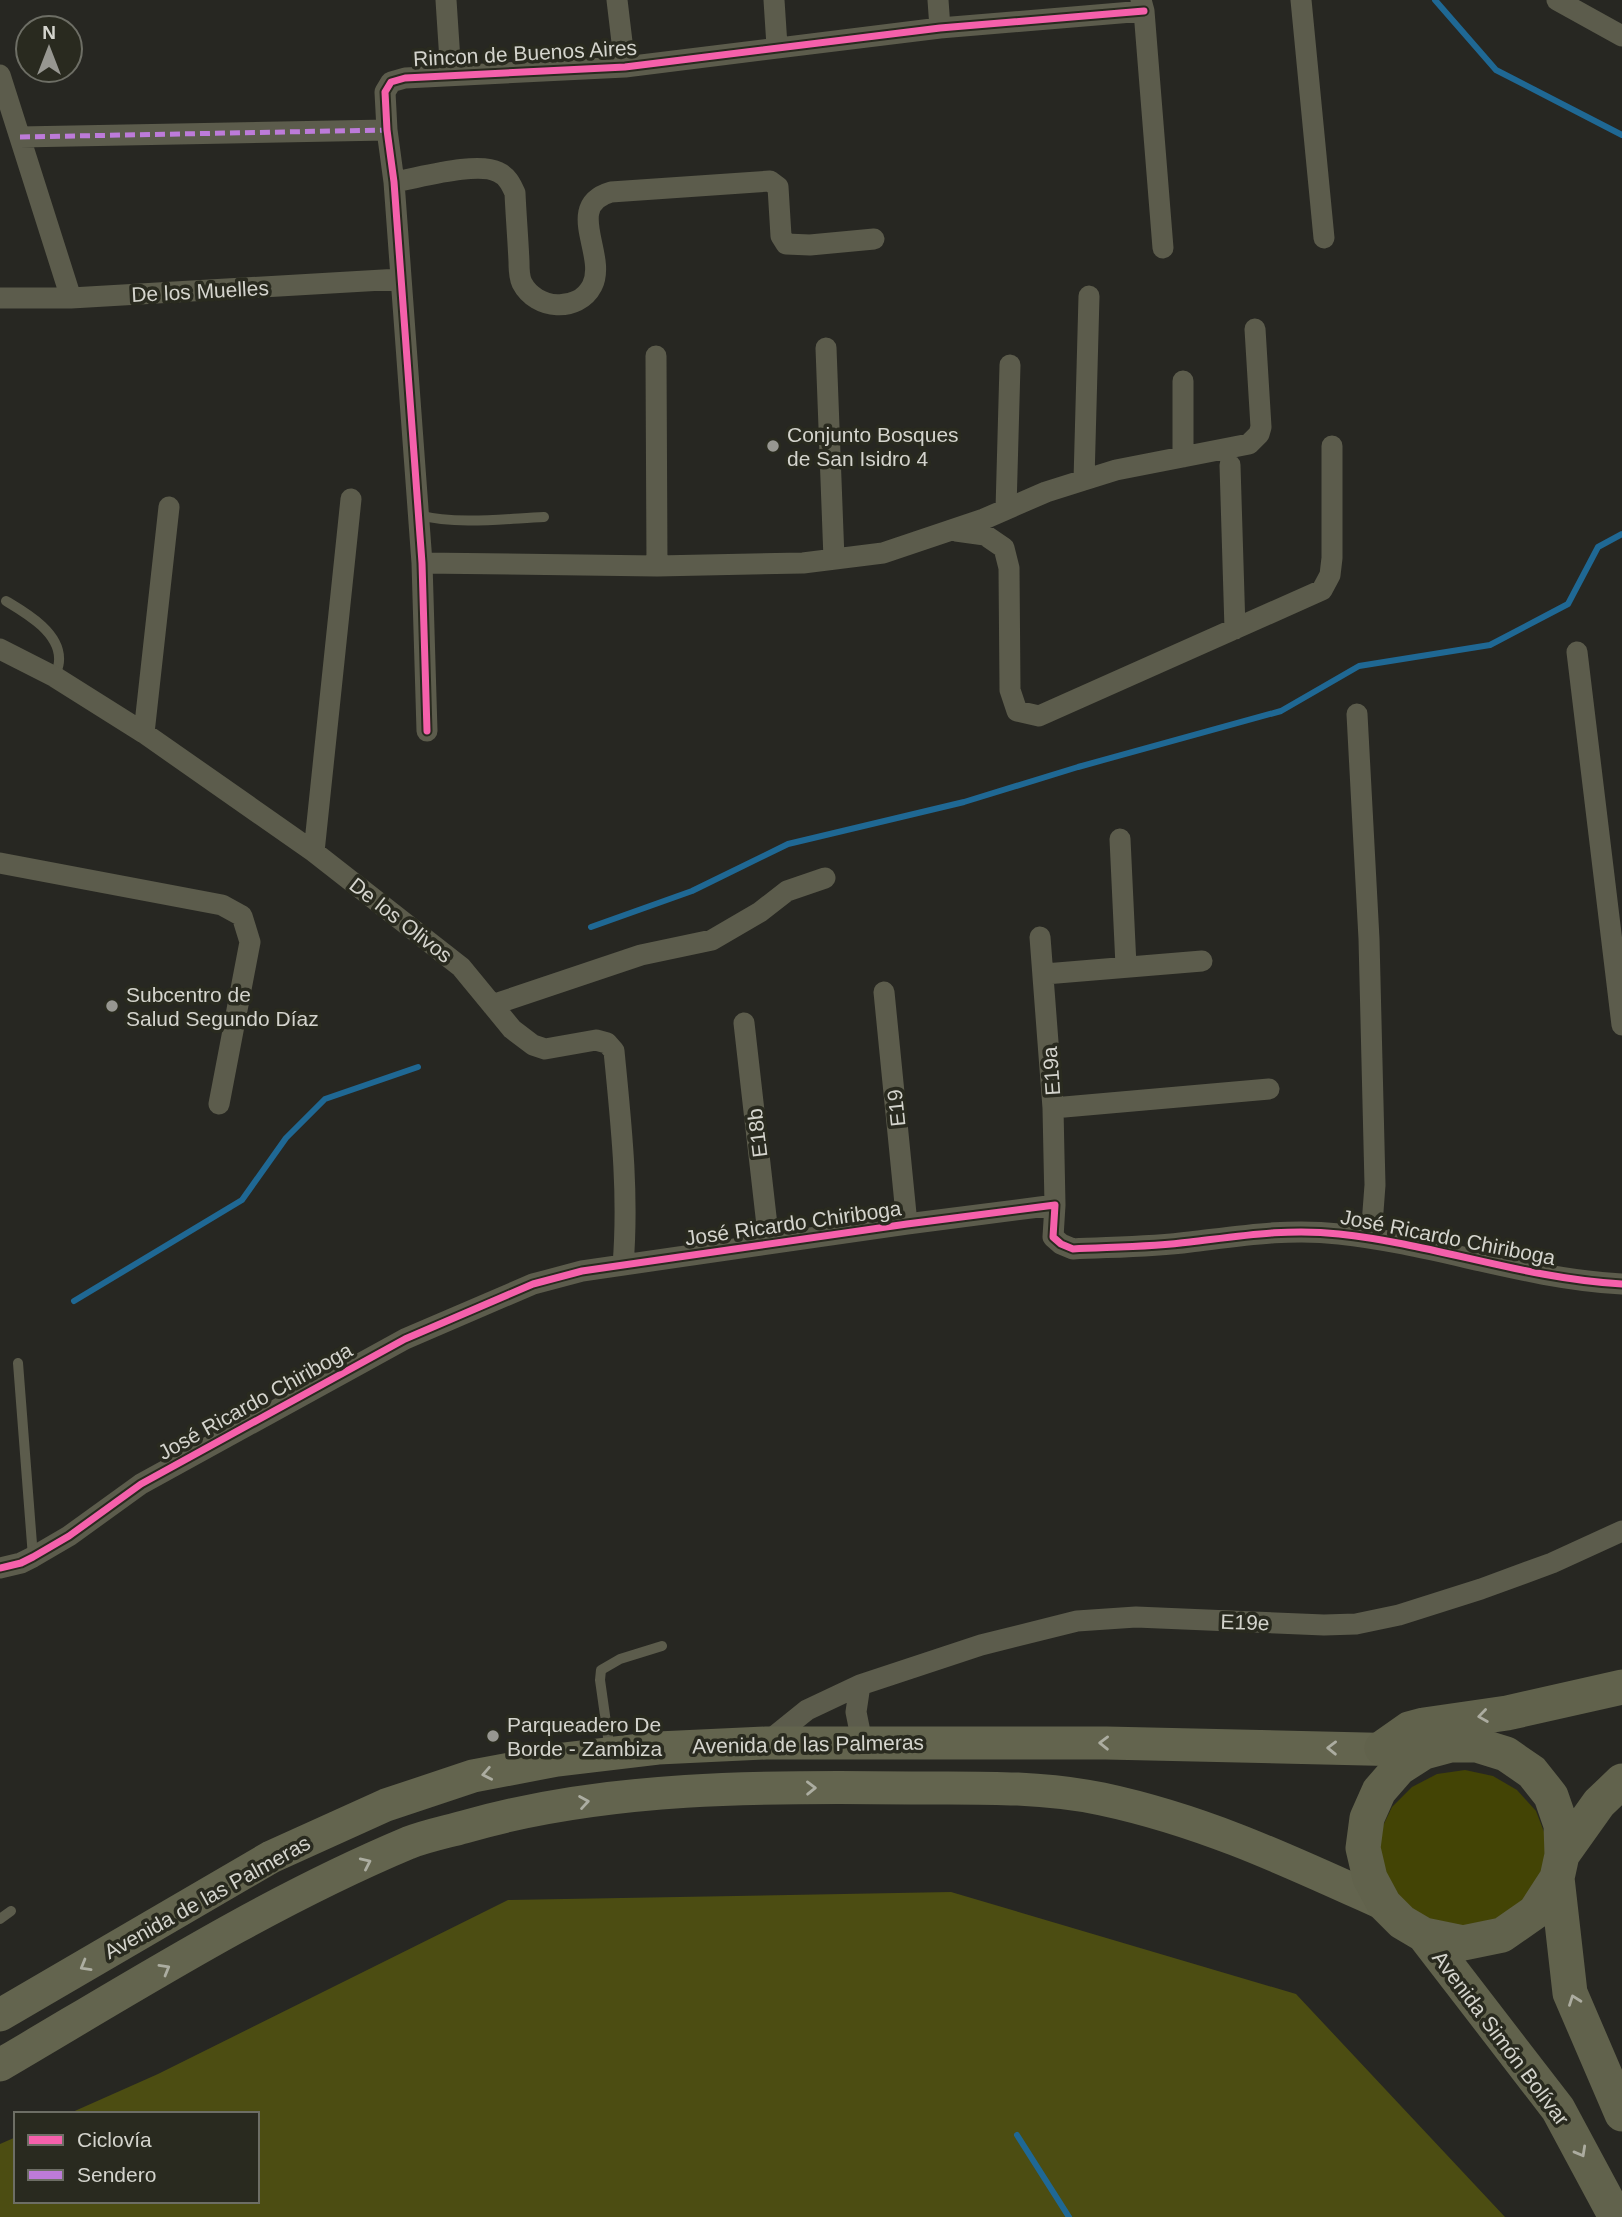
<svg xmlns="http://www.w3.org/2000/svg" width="1622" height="2217" font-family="Arial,sans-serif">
	<rect width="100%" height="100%" fill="#272722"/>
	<!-- green -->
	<path fill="#434405" d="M1465,1770L1493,1776L1517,1790L1536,1811L1546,1837L1548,1865L1501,1931L1419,1929L1377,1859L1380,1832L1392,1807L1412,1787L1437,1774Z"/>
	<!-- forest -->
	<path fill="#4c4d12" d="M951,1892L1296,1994L1505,2217H0V2144L16,2137V2201H257V2114H68L158,2074L508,1900Z"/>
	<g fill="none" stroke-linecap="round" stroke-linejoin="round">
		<!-- stream -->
		<path stroke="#1f6894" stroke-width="6" d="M1435,0L1496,70L1622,135
			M591,927L692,891L788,844L964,802L1078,767L1281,711L1359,666L1490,645L1568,604L1598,547L1622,534
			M74,1301L242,1200L286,1138L325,1099L418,1067
			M1017,2135L1069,2217"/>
		<!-- service -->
		<path stroke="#5c5c4c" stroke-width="10" d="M418,515C459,525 502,519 544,517
			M6,601C26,613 61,633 59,661C59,666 56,672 55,677
			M18,1363L33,1557
			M610,1751L600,1680L601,1670L620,1659L662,1646
			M0,1919L11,1911"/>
		<!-- minor -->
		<path stroke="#5c5c4c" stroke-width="21" d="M446,0L451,76
			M617,0L625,67
			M774,0L777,46
			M938,0L940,28
			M1141,0L1144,11L1163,248
			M1301,0L1324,238
			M1557,0L1622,36
			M0,75L71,298
			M20,137L387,130
			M394,182C419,178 477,161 498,172C507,176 511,184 515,193C516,216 518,239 519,262C519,269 519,277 522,283C536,310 578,313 592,286C608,255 563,206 611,192L770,181L778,187L781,236L786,244L810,245L874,239
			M0,298H71L400,279
			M826,348L834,559
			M656,356L657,566
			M1183,381V457
			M1230,465L1235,629
			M1084,480L1089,296
			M1006,509L1010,365
			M956,531L985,535L1004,548L1009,568L1010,690L1017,711L1039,716L1322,590L1330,575L1332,558V446
			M422,563L657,566L803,563L883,553L984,519L1046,492L1084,480L1116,470L1249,444L1259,434L1261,427L1255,329
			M0,649L55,677L144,733L314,852L461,967L512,1029L533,1045L545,1049L596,1040L607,1043L614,1051C621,1123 629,1193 623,1265
			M1577,652L1622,1025
			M1357,714L1369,939L1375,1185L1371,1238
			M427,731L422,563L394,182L387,130L385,92L391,82L405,78L625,67L940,28L1144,11
			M144,733L169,507
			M1120,839L1126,966
			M314,852L351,499
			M0,863L222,905L242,916L250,942L219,1104
			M1040,937L1053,1108L1055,1205
			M1045,974L1202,961
			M884,992L907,1224
			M492,1005L641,955L712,940L760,912L787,891L825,878
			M744,1023L769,1243
			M1053,1108L1269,1089
			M0,1568L21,1563L33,1557L69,1536L141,1484L405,1339L533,1284L582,1271L907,1224L1055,1205L1053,1237L1061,1244L1073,1249C1112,1247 1151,1247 1190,1242C1240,1236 1288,1228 1339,1234C1434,1244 1526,1279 1622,1284
			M860,1685L856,1712L862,1742
			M766,1743L807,1710L860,1685L981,1645L1077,1621L1136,1617L1324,1625L1356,1624L1399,1615L1481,1589L1552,1563L1622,1531"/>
		<!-- primary -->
		<path stroke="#63644e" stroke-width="33" d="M0,2015L271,1857L386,1805L473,1776L557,1760L658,1748L766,1743H1106L1408,1750
			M0,2065C133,1987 265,1903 408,1843C426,1836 446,1832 464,1827C605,1786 765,1786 911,1788C974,1788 1039,1786 1102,1799C1205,1821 1289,1861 1384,1904"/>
		<!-- trunk -->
		<path stroke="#61624c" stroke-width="35" d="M1382,1748L1409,1729L1424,1725L1507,1713L1622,1687
			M1562,1855L1599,1803L1622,1781
			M1557,1878L1535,1912L1502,1935L1463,1943L1424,1935L1402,1922L1384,1904L1370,1878L1363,1848L1367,1818L1379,1791L1399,1768L1424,1752L1450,1745H1477L1506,1754L1532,1772L1551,1796L1561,1825L1562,1855L1557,1878L1570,1993L1622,2114
			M1424,1935L1558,2109L1616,2217"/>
		<!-- quiet -->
		<path stroke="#bd7bd9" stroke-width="5" stroke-dasharray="10 5" stroke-linecap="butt" d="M20,137L387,130"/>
		<!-- cycleway casing -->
		<g stroke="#292a1f" stroke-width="11">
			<path id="cycleway" d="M427,731L422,563L394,182L387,130L385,92L391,82L405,78L625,67L940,28L1144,11
				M0,1568L21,1563L33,1557L69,1536L141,1484L405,1339L533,1284L582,1271L907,1224L1055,1205L1053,1237L1061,1244L1073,1249C1112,1247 1151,1247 1190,1242C1240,1236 1288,1228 1339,1234C1434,1244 1526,1279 1622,1284"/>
		</g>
		<!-- cycleway -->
		<use href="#cycleway" stroke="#f560ab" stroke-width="7"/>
	</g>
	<!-- one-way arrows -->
	<defs><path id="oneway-chevron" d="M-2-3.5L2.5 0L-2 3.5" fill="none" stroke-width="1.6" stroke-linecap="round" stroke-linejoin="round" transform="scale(1.75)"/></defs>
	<g stroke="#acaca0">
		<use href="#oneway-chevron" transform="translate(1483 1716) rotate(172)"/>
		<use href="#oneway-chevron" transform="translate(1574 2000) rotate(-110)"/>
		<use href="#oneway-chevron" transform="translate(1581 2152) rotate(61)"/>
	</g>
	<g stroke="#acada1">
		<use href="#oneway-chevron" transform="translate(1104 1743) rotate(-179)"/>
		<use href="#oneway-chevron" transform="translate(1332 1748) rotate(-179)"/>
		<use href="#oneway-chevron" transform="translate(487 1774) rotate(169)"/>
		<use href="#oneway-chevron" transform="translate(811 1788) rotate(-1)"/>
		<use href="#oneway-chevron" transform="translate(584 1802) rotate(-9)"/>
		<use href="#oneway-chevron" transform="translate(366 1863) rotate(-25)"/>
		<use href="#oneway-chevron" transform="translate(85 1966) rotate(150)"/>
		<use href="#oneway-chevron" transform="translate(165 1969) rotate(-30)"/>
	</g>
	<!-- markers -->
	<g fill="#979791" stroke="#292a1f" stroke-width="2.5">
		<circle cx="773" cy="446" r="7"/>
		<circle cx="112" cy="1006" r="7"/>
		<circle cx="493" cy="1736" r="7"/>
	</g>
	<g text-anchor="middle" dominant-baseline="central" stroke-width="7" stroke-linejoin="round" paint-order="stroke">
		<!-- street labels -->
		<g font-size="21" fill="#d4d4cd" stroke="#292a1f">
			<text transform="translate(525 53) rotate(-3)">Rincon de Buenos Aires</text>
			<text transform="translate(200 291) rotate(-3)">De los Muelles</text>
			<text transform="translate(401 920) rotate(38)">De los Olivos</text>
			<text transform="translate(1051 1071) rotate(-94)">E19a</text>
			<text transform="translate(896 1108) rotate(-96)">E19</text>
			<text transform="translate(757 1133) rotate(-97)">E18b</text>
			<text transform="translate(793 1223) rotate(-8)">José Ricardo Chiriboga</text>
			<text transform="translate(1448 1237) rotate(11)">José Ricardo Chiriboga</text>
			<text transform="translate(255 1401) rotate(-29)">José Ricardo Chiriboga</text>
			<text transform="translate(1245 1622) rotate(2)">E19e</text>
			<text transform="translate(808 1744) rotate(-1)">Avenida de las Palmeras</text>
			<text transform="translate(207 1897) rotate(-29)">Avenida de las Palmeras</text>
			<text transform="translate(1501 2038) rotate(53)">Avenida Simón Bolívar</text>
		</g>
		<!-- poi labels -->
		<g font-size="21" fill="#d4d4cd" stroke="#292a1f" text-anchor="start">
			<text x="787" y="434">Conjunto Bosques<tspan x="787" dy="24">de San Isidro 4</tspan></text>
			<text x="126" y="994">Subcentro de<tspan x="126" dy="24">Salud Segundo Díaz</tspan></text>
			<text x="507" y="1724">Parqueadero De<tspan x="507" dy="24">Borde - Zambiza</tspan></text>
		</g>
	</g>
	<!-- legend -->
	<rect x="14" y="2112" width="245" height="91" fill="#292a1f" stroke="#6d6e65" stroke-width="2"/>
	<rect x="28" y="2135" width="35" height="10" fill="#f560ab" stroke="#6d6e65" stroke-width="2"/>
	<text x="77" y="2147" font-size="21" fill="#d4d4cd">Ciclovía</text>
	<rect x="28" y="2170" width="35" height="10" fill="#bd7bd9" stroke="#6d6e65" stroke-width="2"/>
	<text x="77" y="2182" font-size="21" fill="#d4d4cd">Sendero</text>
	<!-- north arrow -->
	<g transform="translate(49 49)"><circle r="33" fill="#292a1f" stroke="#6d6e65" stroke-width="2"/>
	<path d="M0-5L12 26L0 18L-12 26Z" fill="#979791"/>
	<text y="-10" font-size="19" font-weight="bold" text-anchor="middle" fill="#d4d4cd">N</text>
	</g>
</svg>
